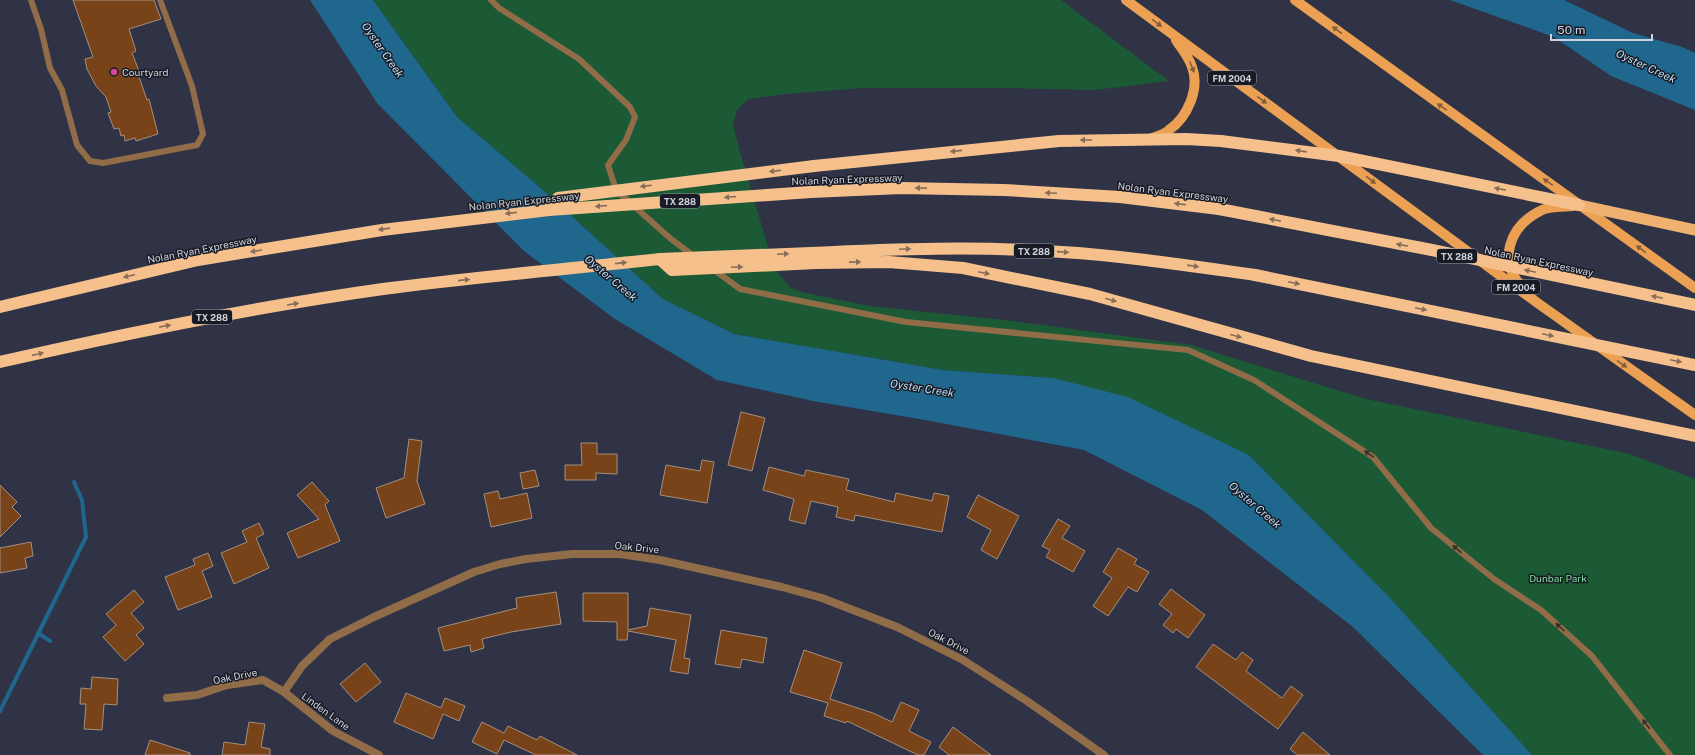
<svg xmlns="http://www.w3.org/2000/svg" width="1695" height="755" font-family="'Public Sans',sans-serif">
	<rect width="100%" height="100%" fill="#2f3345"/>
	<!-- green -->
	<path fill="#1c5935" d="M373,0H1061L1169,81L1095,90L1005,88H862L786,94L748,99L737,110L733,124L740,152L771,257L779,274L790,287L801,292L870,306L1013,321L1191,345L1366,399L1630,454L1695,479V755H1532L1391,599L1249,455L1053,378L943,370L734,334L663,299L535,183L457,117Z"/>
	<!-- water -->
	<path fill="#20678e" d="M310,0H373L457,117L535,183L663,299L734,334L943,370L1053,378L1128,397L1249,455L1391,599L1532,755H1483L1353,627L1202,510L1084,450L925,420L813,401L717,380L615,319L524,251L377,103Z
		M1450,0H1564L1633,33L1682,47L1695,53V110L1611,76L1554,37Z"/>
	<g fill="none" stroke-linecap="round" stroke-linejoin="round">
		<!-- stream -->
		<path stroke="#20678e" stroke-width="4" d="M38,633L50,641
			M0,711L86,537L82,500L74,482"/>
	</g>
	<!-- building -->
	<path fill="#784318" stroke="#a48f80" d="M73,0H154L161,19L129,29L136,51L132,53L141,76L139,77L147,100L149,99L158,134L136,141L135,138L125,141L124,135L121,136L119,128L114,129L108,113L111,112L106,97L96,86L87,69L85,59L93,57Z
		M741,412L765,418L752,471L728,465Z
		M409,439L422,441L417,481L425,504L386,518L376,488L404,478Z
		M581,443H597V454H617V474L596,473V480H565V465H582Z
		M702,460L714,462L707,503L660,495L666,465L700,471Z
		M769,467L804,476L806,470L849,479L846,490L894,502L896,493L932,501L934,493L949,496L942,532L855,515L854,521L836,517L838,507L811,501L805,524L789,520L794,499L763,490Z
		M535,470L539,486L523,489L520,473Z
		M312,482L329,501L325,505L340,541L298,558L287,533L319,519L297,495Z
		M0,485L17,502L12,507L21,516L0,537Z
		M498,491L500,499L527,493L532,518L491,527L484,494Z
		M978,495L1019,516L997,559L981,550L991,530L967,517Z
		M1058,519L1070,526L1062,538L1085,551L1073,572L1046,557L1050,550L1042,546Z
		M259,523L264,534L256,538L269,568L234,584L221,553L247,542L242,531Z
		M31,542L33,556L25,558L27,568L0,573V548Z
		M1118,548L1137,559L1134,564L1149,572L1137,592L1128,587L1108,616L1093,606L1112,578L1103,572Z
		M208,553L213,566L202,571L212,597L178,610L165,577L195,565L193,559Z
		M1171,589L1205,615L1188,638L1176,629L1173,633L1163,625L1172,614L1159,604Z
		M134,590L144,602L131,613L144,628L136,635L144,644L125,661L103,637L116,625L106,614Z
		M556,592L561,624L511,632L482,639L484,648L471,652L470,645L444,651L438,628L517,608L516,598Z
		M583,593H628V630L647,626L650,608L691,615L684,658L690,659L688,674L670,671L676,640L628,631L627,640H617V622L583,621Z
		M721,630L767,638L763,663L742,659L740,668L715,664Z
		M1213,644L1236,660L1242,652L1253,660L1246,671L1282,698L1291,686L1303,695L1278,729L1196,667Z
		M804,650L842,663L830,699L873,713L892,722L901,702L919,710L909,731L931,742L924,755H918L847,721L846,723L824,716L828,703L790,692Z
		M365,663L381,682L356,702L340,684Z
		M92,677L118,679L117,705L104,704L102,730L84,729L86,704H80L81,688L91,689Z
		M406,693L441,708L445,698L465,706L459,721L443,714L433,739L394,722Z
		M249,722L265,724L261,747L270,749V755H222L224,742L245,745Z
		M482,722L504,733L508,726L537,740L540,736L577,755H536L504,740L497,754L472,742Z
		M953,727L991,755H949L939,747Z
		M1303,732L1330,755H1297L1290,749Z
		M150,740L190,753V755H145Z"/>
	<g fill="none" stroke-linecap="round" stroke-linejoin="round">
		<!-- service -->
		<path stroke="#906c48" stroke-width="6" d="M31,0L41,29L50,68L62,90L77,145L90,161L103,163L197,145L203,134L192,86L160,0
			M491,0L499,8L579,59L630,107L635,117L626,140L608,165L616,190L671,239L695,257
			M713,269L740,289L906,322L1188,350L1254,380L1373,457L1431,528L1494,579L1541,610L1592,656L1670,755"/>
		<!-- minor -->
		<path stroke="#906c48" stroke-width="8" d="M284,692L302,666L330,639L374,617L474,572L500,564L526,559L572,554H620L660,560L782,587L822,598L897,627L963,660L1027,701L1104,755
			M167,698L197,695L227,685L263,680L284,692L333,731L379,755"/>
		<!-- primary -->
		<path stroke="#eba053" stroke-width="10" d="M1126,0L1539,304L1695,415
			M1295,0L1695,288
			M1152,138C1158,136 1165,134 1169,130C1188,117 1200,88 1192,67C1189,57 1181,48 1176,40
			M1523,288C1497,261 1509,227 1540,211C1548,206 1564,207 1573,206"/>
		<!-- trunk -->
		<path stroke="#f0b070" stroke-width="11" d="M1579,205L1695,230"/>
		<!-- motorway -->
		<path stroke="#f6c08c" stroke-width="12" d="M814,166L1059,141L1186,139L1221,141L1339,156L1579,205
			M811,192L901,188L1004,190L1120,197L1219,209
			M811,253C894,249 979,246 1062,252C1127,256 1191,266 1255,275
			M816,263L889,262L963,268L1090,294L1311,356L1695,436
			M0,307L198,260L382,230L549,210
			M0,362C127,333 254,307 383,289C475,277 567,269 660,259"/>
		<!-- motorway-bridge -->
		<path stroke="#f6c08c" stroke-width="12" d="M1219,209L1432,250L1695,305
			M549,210L558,198L814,166
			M549,210L811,192
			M660,259L672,270L816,263
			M660,259L811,253
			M1255,275L1695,365"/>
	</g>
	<!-- one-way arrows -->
	<defs><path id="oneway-solid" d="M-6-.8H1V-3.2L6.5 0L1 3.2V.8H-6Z"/></defs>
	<g fill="#825e3c">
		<use href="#oneway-solid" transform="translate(1157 23) rotate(37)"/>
		<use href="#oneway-solid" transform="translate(1337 30) rotate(-144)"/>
		<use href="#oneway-solid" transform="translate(1192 67) rotate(67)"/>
		<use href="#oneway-solid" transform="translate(1262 100) rotate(36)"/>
		<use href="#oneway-solid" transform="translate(1442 107) rotate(-145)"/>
		<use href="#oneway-solid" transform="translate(1371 180) rotate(37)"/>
		<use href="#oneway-solid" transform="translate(1548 182) rotate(-145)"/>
		<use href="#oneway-solid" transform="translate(1641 249) rotate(-144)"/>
		<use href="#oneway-solid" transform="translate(1622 364) rotate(35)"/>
	</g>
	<g fill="#886e58">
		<use href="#oneway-solid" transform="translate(1086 140) rotate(179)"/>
		<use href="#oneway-solid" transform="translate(956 151) rotate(174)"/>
		<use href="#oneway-solid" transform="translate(1301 151) rotate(-172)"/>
		<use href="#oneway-solid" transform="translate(775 171) rotate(173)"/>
		<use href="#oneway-solid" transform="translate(646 186) rotate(173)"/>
		<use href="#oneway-solid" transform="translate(921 188) rotate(-179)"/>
		<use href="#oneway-solid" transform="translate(1500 189) rotate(-169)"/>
		<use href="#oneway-solid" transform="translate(1051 193) rotate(-177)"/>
		<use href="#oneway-solid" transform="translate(730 197) rotate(176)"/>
		<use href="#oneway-solid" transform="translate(1180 204) rotate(-173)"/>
		<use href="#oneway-solid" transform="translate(601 206) rotate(176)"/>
		<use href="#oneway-solid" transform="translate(511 213) rotate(174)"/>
		<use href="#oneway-solid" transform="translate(1275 220) rotate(-169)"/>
		<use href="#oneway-solid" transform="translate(384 229) rotate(172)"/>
		<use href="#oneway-solid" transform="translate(1402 245) rotate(-169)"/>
		<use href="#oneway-solid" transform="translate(905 249) rotate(-2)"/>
		<use href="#oneway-solid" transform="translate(256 251) rotate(171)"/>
		<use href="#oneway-solid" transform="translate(1063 252) rotate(4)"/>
		<use href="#oneway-solid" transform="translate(783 254) rotate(-2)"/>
		<use href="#oneway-solid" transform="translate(855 262) rotate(-1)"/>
		<use href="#oneway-solid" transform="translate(621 263) rotate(-6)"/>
		<use href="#oneway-solid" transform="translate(1193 266) rotate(8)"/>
		<use href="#oneway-solid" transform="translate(737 267) rotate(-3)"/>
		<use href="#oneway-solid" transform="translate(1530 271) rotate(-168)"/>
		<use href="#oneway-solid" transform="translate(984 273) rotate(12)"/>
		<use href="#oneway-solid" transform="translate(129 276) rotate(167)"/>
		<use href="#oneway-solid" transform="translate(464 280) rotate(-6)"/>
		<use href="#oneway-solid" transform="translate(1294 283) rotate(12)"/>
		<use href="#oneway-solid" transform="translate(1657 297) rotate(-168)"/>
		<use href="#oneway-solid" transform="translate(1111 300) rotate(16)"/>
		<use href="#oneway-solid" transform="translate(293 304) rotate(-9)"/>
		<use href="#oneway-solid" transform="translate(1421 309) rotate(12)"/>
		<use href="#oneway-solid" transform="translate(165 326) rotate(-11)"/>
		<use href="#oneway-solid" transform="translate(1548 335) rotate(12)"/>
		<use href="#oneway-solid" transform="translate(1236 336) rotate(15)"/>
		<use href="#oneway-solid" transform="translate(38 354) rotate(-13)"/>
		<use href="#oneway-solid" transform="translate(1676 361) rotate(12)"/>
	</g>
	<g fill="#372f2d">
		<use href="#oneway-solid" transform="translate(1369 454) rotate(-145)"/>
		<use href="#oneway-solid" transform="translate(1457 549) rotate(-141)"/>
		<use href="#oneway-solid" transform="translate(1560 627) rotate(-138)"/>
		<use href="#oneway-solid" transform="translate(1646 724) rotate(-128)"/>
	</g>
	<!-- markers -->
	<circle fill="#d1479c" stroke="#191b24" stroke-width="1.5" cx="114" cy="72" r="4"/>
	<g text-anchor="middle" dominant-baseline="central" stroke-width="3" stroke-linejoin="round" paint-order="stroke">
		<!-- shield labels -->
		<g fill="#191b24" stroke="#989ba6" stroke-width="1">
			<rect x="1208" y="71" width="48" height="14" rx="3"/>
			<rect x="660" y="194" width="40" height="14" rx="3"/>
			<rect x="1014" y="244" width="40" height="14" rx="3"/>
			<rect x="1437" y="249" width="40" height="14" rx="3"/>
			<rect x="1492" y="280" width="48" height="14" rx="3"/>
			<rect x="192" y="310" width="40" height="14" rx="3"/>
		</g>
		<g font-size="9" font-weight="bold" fill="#cfd2de">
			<text x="1232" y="78">FM 2004</text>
			<text x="680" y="201">TX 288</text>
			<text x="1034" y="251">TX 288</text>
			<text x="1457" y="256">TX 288</text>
			<text x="1516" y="287">FM 2004</text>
			<text x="212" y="317">TX 288</text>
		</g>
		<!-- poi labels -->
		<g font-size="10" fill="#cfd2de" stroke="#191b24" text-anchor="start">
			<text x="122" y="72">Courtyard</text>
		</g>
		<!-- street labels -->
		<g font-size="10" fill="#cfd2de" stroke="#191b24">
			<text transform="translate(847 179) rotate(-2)">Nolan Ryan Expressway</text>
			<text transform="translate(1173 192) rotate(7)">Nolan Ryan Expressway</text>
			<text transform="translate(524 201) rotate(-6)">Nolan Ryan Expressway</text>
			<text transform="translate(202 249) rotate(-11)">Nolan Ryan Expressway</text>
			<text transform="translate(1539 261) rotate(12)">Nolan Ryan Expressway</text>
			<text transform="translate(637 547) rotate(6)">Oak Drive</text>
			<text transform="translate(949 641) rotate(27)">Oak Drive</text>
			<text transform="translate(235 676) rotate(-11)">Oak Drive</text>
			<text transform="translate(326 711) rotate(36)">Linden Lane</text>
		</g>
		<!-- park labels -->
		<g font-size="10" fill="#81dca1" stroke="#191b24">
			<text x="1558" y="578">Dunbar Park</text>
		</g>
		<!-- water labels -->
		<g font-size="11" font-style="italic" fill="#badcf4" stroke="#191b24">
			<text transform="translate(383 50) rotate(55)">Oyster Creek</text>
			<text transform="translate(1646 66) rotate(25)">Oyster Creek</text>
			<text transform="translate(611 278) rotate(40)">Oyster Creek</text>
			<text transform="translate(922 388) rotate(9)">Oyster Creek</text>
			<text transform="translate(1255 505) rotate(41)">Oyster Creek</text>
		</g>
	</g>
	<!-- scale -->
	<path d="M1551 34v6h101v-6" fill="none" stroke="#cfd2de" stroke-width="2"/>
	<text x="1557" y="34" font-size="12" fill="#cfd2de" stroke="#191b24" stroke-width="3" paint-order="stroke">50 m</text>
</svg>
